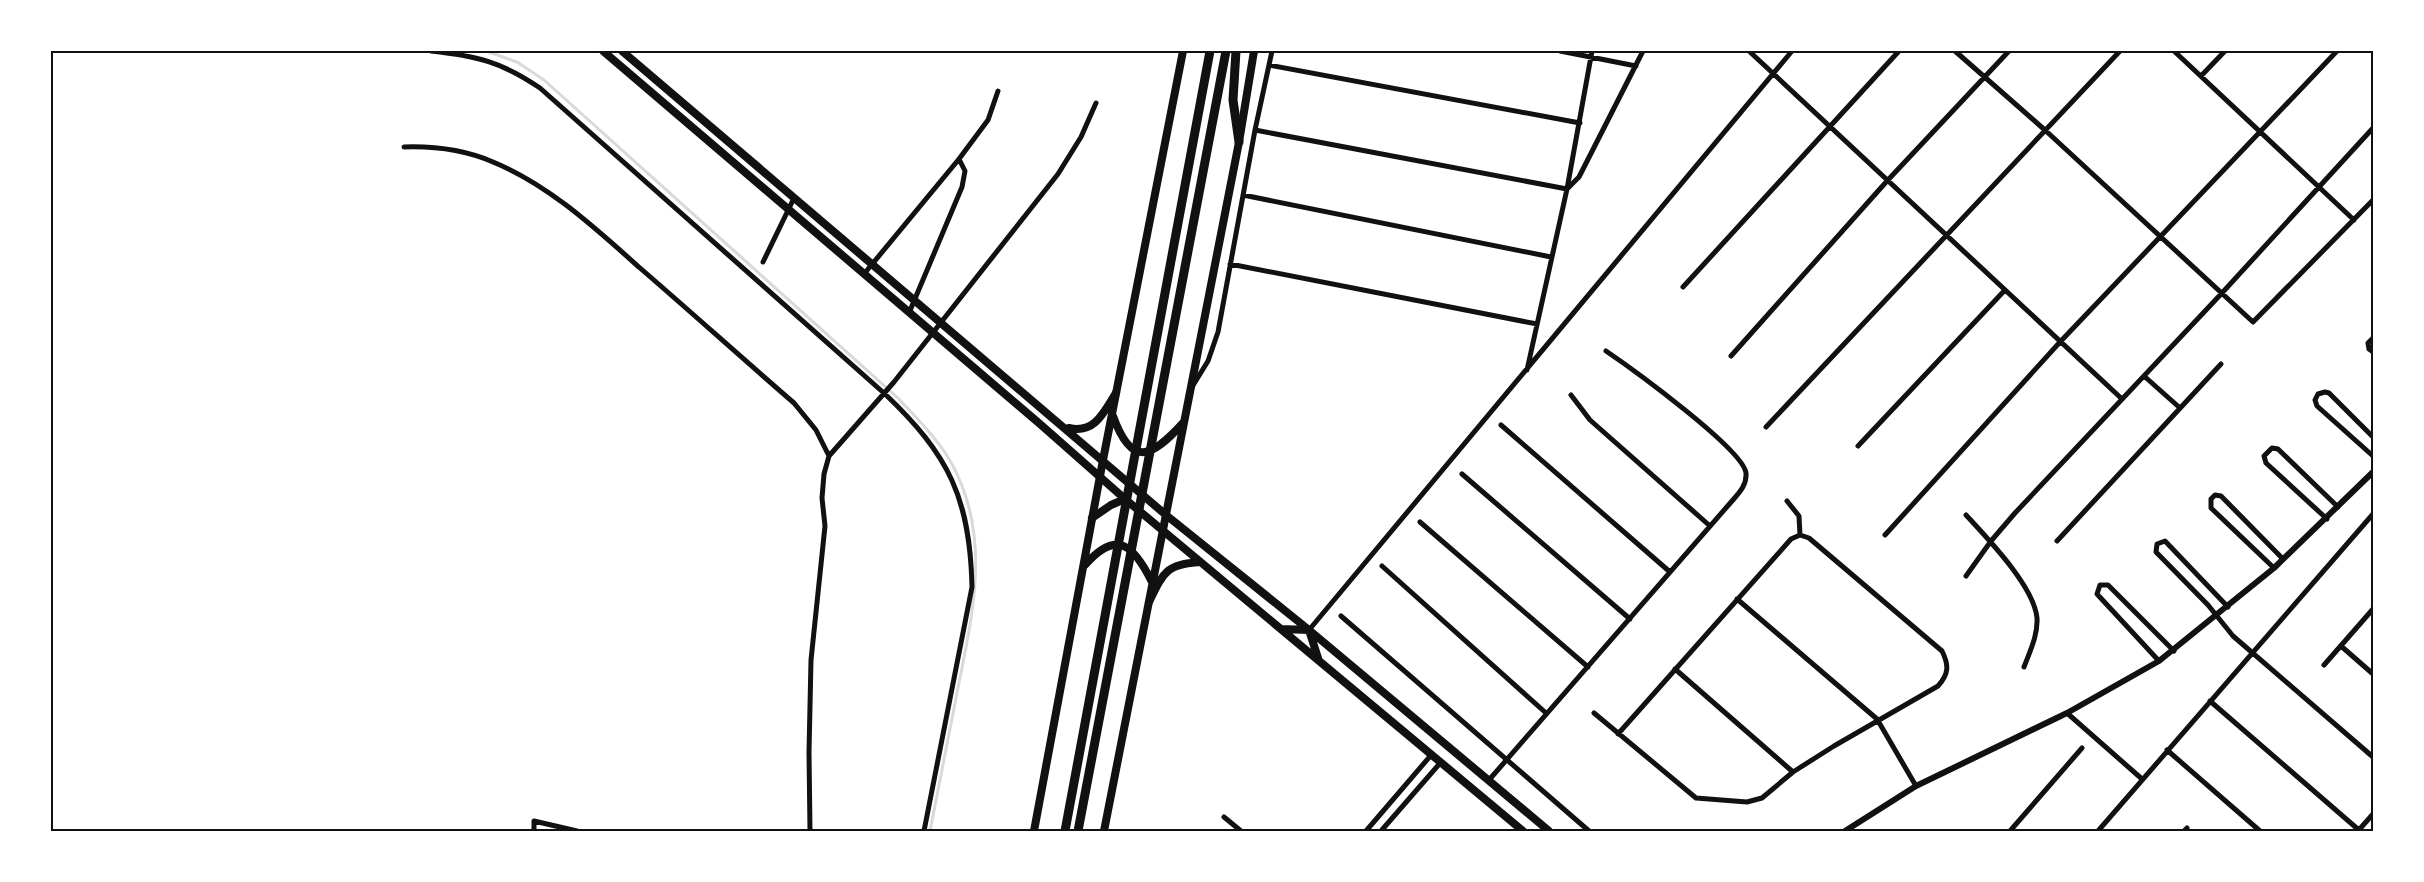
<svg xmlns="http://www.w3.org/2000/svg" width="2424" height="882" font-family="'Archivo Narrow',sans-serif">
	<rect width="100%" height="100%" fill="#fff"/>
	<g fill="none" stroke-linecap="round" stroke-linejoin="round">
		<!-- stream -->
		<path stroke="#d9d9d9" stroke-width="3" d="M486,51L517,62L544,80L899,399C918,420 940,441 953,466C992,540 972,616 957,693C948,739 939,785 930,831"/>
		<!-- minor -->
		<path stroke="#111" stroke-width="5" d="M431,51C477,56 502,62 540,88L885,394C949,455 970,498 972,587L924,831
			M1560,51L1636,66
			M1749,51L2122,399
			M1955,51L2046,131L2253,322L2373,200
			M2174,51L2354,220
			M1269,65L1580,123
			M2201,76L2225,51
			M1255,130L1567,189L1579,177L1643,51
			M404,147C434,146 465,150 493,162C549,185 595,228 640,268C691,312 742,358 794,403L816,430L829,456
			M1243,195L1551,257
			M763,262L794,198
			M1230,264L1537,324
			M864,274L959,159L988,120L998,91
			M1683,287L1899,51
			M909,313L962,187L965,171L959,159
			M2373,338L2368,343L2369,349L2373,352
			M1731,356L1887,181L2009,51
			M1527,370L1567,189L1592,51
			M2144,376L2180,408
			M1192,387L1208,361L1218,332L1255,130L1272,51
			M1571,395L1590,420L1710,526
			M1501,425L1670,572
			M1766,427L2120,51
			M2373,437L2329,393L2325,392L2318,394L2315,400L2317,406L2373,456
			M1858,446L2005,290
			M1462,474L1630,619
			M1787,501L1799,516L1800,535
			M1966,515C1987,538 2034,586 2037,618C2038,635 2030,651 2024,667
			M2327,519L2266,463L2264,456L2272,448L2278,449L2338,507
			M1420,522L1588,667
			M1885,535L2060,342L2337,51
			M2057,541L2221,364
			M1382,566L1546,713
			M2274,568L2211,508V499L2215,495L2221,496L2283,559
			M1966,576L1991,541L2015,513L2222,293L2373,128
			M1737,599L1877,719L1916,786
			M2228,607L2165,541L2157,544L2156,552L2208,605L2233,636L2373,757
			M1341,616L1589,831
			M1309,630L1792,51
			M2341,646L2373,674
			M2159,661L2097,594L2100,585H2108L2174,651
			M2324,665L2373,609
			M1675,669L1793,772
			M2210,701L2360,831
			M1594,713L1696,798L1747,802L1762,798L1793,772L1834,746L1938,686C1949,674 1949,665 1942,651L1809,538L1800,535L1791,539L1618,734
			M2067,713L2142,779
			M2167,750L2260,831
			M1489,780L1732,501C1739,493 1747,485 1746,473C1743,449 1631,368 1606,351
			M1224,817L1241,831
			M534,831V821L577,831
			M810,831L809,752L811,660L825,526L822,498L824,474L829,456L894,382L1058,174L1081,137L1096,103
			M1366,831L1432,754
			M1381,831L1441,762
			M2010,831L2082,748
			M2098,831L2373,514
			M2184,831L2187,828
			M2358,831L2373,814"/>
		<!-- tertiary -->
		<path stroke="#111" stroke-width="6" d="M1845,831L1916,786L2067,713L2159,661L2274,568L2373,472"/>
		<!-- secondary -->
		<path stroke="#111" stroke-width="8" d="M1113,416C1132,469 1152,457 1183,423
			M1085,565C1117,528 1134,546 1152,582
			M1034,831L1103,460L1183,51
			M1104,831L1239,142L1254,51"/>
		<!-- primary -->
		<path stroke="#111" stroke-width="8" d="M603,51L1040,424L1125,499L1523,831
			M622,51L1166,515L1309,630L1549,831
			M1069,428C1095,434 1104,412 1116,393
			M1092,518L1111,505L1125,499
			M1149,602C1163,573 1166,564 1200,562
			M1281,629L1309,630
			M1309,630L1318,658"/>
		<!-- motorway -->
		<path stroke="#111" stroke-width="9" d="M1236,51L1233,100L1239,142
			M1065,831L1210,51
			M1078,831L1226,51"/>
	</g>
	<!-- border -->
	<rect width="2424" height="882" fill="none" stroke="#ffffff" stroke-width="105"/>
	<rect x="52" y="52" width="2320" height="778" fill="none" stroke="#111" stroke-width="2"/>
</svg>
